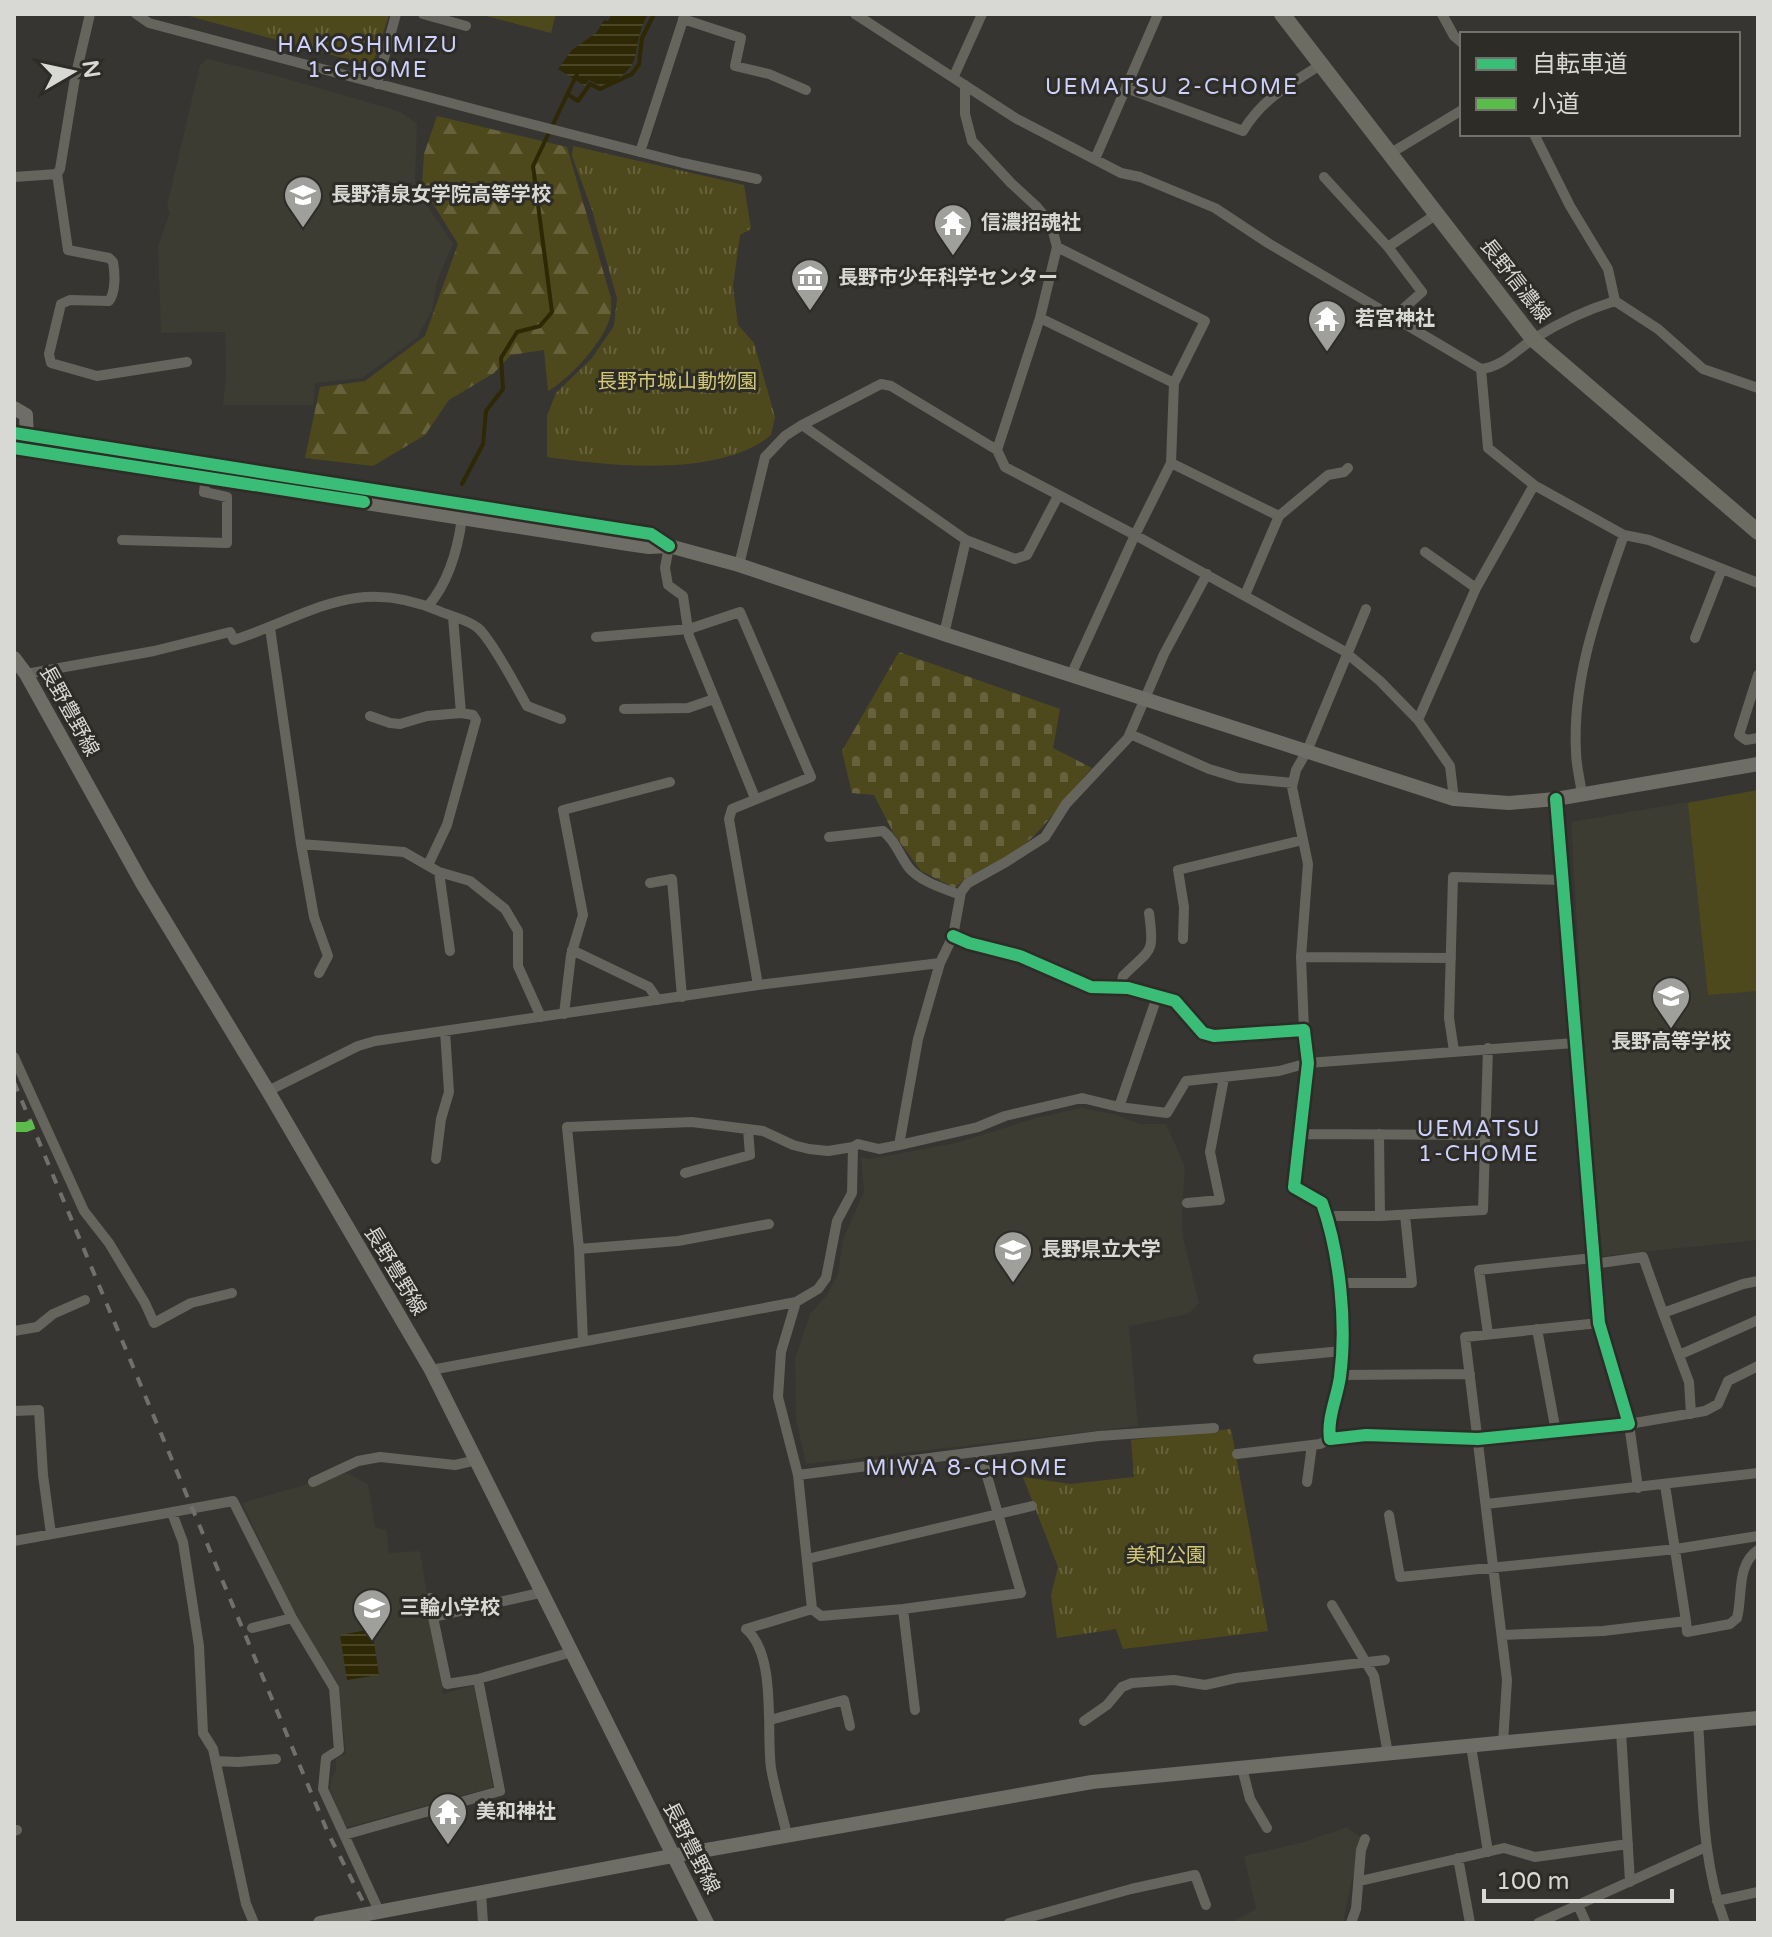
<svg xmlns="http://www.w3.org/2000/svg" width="1772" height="1937" font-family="'Varela Round','Noto Sans JP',sans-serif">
	<defs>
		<pattern id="forest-firs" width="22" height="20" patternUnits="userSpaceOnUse" patternTransform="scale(2)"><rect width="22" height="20" fill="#4e491c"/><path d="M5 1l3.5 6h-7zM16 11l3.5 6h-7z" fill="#67623c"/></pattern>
		<pattern id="cemetery-stones" width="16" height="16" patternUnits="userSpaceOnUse" patternTransform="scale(2)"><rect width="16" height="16" fill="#4e491c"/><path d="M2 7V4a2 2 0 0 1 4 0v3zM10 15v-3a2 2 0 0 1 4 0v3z" fill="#67623c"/></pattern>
		<pattern id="park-tufts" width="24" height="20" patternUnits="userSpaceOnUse" patternTransform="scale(2)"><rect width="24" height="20" fill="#4e491c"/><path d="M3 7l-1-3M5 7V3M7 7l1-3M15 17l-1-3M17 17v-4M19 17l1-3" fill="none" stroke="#67623c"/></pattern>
		<pattern id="water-rules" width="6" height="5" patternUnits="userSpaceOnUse" patternTransform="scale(2)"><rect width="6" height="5" fill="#2e2804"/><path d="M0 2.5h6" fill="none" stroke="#4c4628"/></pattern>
	</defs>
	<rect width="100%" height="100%" fill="#363532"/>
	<!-- built -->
	<path fill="#3d3c32" d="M207,59L274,75L401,112L417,124L415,181L424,201L453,244L437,281L432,310L417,338L362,378L315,383L313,405H223L226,374L225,332L161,333L158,245L170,213L167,206L200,65Z
		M1758,790V1240L1602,1256L1584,1045L1571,822Z
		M1081,1108L1114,1114L1140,1124H1166L1185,1167L1182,1210L1183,1238L1199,1303L1188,1314L1129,1326L1138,1426L806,1464L796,1418L795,1359L810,1314L827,1295L838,1274L843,1239L864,1192L861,1158L870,1159L956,1143L1036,1118Z
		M346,1473L368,1484L375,1527L386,1530L389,1553L420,1551L443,1694L474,1685L493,1787L345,1828L330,1790L332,1776L336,1771V1759L346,1754L338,1683L296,1617L242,1503Z
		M1347,1827L1361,1838L1356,1877L1352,1879L1343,1923H1230L1256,1909L1244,1856L1304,1842Z"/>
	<!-- grass -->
	<path fill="#4e491c" d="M478,14H556L551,33Z
		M1758,790V991L1708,995L1688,803Z"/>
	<!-- forest -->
	<path fill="url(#forest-firs)" d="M437,116L567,147L611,298C611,304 612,312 610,317C604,342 569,379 548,391L544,350L511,355L494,373L449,400L425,435L373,466L305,458L320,387L365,381L425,336L458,244L422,186L424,154Z"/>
	<!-- cemetery -->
	<path fill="url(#cemetery-stones)" d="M899,652L1060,709L1053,748L1092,768C1067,794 1048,826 1020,848C999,863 974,869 955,888L921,871L894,834L874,795L852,793L842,751Z"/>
	<!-- park -->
	<path fill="url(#park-tufts)" d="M182,14H388L389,15L372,66Z
		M573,146L744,185L751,229L740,235L733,286L738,325L754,343L775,417L771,435C720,478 610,466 547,457V416L556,393L592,358L614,326L617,298L592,210L572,156Z
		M1231,1429L1268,1631L1123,1649L1116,1629L1057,1638L1051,1595L1058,1567L1023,1477L1070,1484L1134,1477L1131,1440Z"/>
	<!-- water -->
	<path fill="url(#water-rules)" d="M612,14H648C627,51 650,67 601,86L589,80L585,86L558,69L572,50L596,33L604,20L608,21Z
		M372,1629L379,1675L347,1680L340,1635Z"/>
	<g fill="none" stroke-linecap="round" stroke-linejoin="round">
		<!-- stream -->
		<path stroke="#2e2804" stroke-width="4" d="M567,94L578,101L590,84L600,89L632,74L639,64L642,38L654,14
			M462,484L483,444L486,411L503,389L501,358L517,332L540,326L552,312L533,166L577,74"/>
		<!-- street -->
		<path stroke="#65645d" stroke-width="10" d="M136,14L149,23L496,115L683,163L757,179
			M423,14L466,26
			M855,14L1017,119L1121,173L1140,177L1215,208L1268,243L1481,369C1503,367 1517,349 1535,338C1560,322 1586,310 1615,301
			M1442,14L1454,36L1462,43
			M683,19L741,38L735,66L769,74L806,90
			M954,76L982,14
			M377,84L396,14
			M965,85V114L972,141L1011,183L1037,207L1051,224L1057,247L1040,318L997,450L1005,467L1135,535L1344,651L1380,681L1418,720L1450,766L1454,799
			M1126,88L1243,131C1262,99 1290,84 1322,64
			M1534,134L1570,206L1608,269L1615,301L1658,329L1703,369L1758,388
			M640,152L685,14
			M1391,153L1462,110
			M1095,159L1158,14
			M57,174L68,250L109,258L113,262C115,273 116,292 109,301L70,300L61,304L49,354L51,363L97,376L187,362
			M14,177L57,174L60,169L75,78L90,14
			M1324,177L1388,247
			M1394,317L1422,292L1388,247L1438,213
			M1040,318L1174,383L1205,321L1057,247
			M1481,369L1488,448L1534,485L1624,535L1649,540L1758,583
			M802,425L966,540
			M1171,463L1279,516
			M122,540L227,543V497L204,492L206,477
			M669,546L665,568L668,585L683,596L689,636L755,798
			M1425,552L1476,588
			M739,565L765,457L785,436L802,425L881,384L891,386L997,450
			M1245,595L1279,516L1328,475L1344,472L1348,468
			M428,606C448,583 458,548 462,518
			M453,617L461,713
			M270,628L301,844L314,917L328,956L319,973
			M944,634L966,540L1015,559L1027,555L1058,496
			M1695,638L1722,569
			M26,674L154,651L230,632L234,640C311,615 355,575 439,611C450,616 469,620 478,628C492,640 517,688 527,706L561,719
			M1071,675L1135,535L1171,463L1174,383
			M1758,675L1739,735L1746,740L1758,738
			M624,709L688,708L714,699
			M370,716L390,723L400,724L427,716L461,713L473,715L476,720L447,825L428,865
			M1418,720L1476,588L1534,485
			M1130,734L1209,769L1239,778L1293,783
			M1582,794C1580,780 1576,765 1576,751C1572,677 1600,603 1624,535
			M829,837L883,831C896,841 899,855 909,868C921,882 943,888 960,895
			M301,844L404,852L439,872L470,881L505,909L518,931V966L541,1017
			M439,872L450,951
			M650,883L672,879L682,997
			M953,936L969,943L1020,956L1091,987L1128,988L1175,1001L1203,1033L1214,1036L1304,1030L1308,1063L1294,1187L1322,1203C1340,1254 1347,1324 1340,1377C1337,1398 1327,1418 1330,1439L1366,1435L1478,1439L1629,1424L1599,1323L1556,799
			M1183,939L1184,907L1178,870L1303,840
			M572,950L649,987L658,1000
			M1301,957L1451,958
			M940,963L953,936L961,892L968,883L1006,862L1045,837L1066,804L1128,738L1164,654L1207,574
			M1121,987L1123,976C1151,948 1155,955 1149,913
			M564,1014L571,955L583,915L563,810L670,782
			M1304,1030L1301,957L1308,864L1292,787L1296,770L1307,751L1366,609
			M1454,1051L1449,1018L1453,877L1562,880
			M14,1057L84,1211L109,1243L145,1303L154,1323L191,1303L232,1293
			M268,1091L358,1046L375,1041L758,985L729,819L732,809L811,777L740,612L689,629L596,637
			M1119,1107L1157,997
			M1300,1134L1485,1135
			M1379,1134L1380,1216
			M899,1145L978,1127L1005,1116L1082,1098L1119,1107L1167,1113L1186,1081L1279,1071L1308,1063L1574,1043
			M436,1159L441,1119L449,1092L445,1031
			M685,1173L750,1155L748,1129
			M1187,1203L1220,1200L1210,1152L1224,1078
			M1327,1216H1380L1483,1210L1488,1048
			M579,1249L678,1241L769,1224
			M1593,1264L1643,1257L1663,1313L1743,1284L1758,1281
			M1339,1283H1412L1405,1215
			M796,1302L781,1352L778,1397L798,1475L812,1609L821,1616L903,1609L1021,1593L980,1452
			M1663,1313L1689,1382L1691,1414
			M1537,1329L1556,1432
			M14,1331L37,1327L53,1314L85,1300
			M1488,1334L1479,1270L1593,1258
			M583,1341L579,1249L567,1127L692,1122L763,1131L793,1145L809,1149L828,1151L853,1147
			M1679,1355L1758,1320
			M1258,1359L1342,1351
			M431,1370L796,1302L818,1289L826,1278L837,1221L852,1193L853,1147L858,1144L879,1149L899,1145L918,1039L940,963L758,985
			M1340,1375L1470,1374
			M14,1411L39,1410L43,1475L51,1534
			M1237,1454L1320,1444L1330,1439
			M798,1475L1099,1436L1214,1428
			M313,1482L358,1461L380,1457L455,1465L477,1460
			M1307,1482L1312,1445
			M1638,1488L1629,1424L1705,1411L1718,1404L1728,1381L1758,1366
			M1486,1504L1758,1473
			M172,1513L183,1542L199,1646L203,1733L213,1749L246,1904L254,1923
			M1389,1515L1400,1577L1676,1549L1758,1536
			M14,1541L233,1501L292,1618L334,1688L339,1750L326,1758L323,1789L379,1911
			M807,1559L1032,1506
			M430,1598L433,1617L544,1592
			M1332,1605L1374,1676L1388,1754
			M903,1609L915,1710
			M433,1617L447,1684L478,1679L572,1652
			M1686,1621L1687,1632L1730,1624L1737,1618C1743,1595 1736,1565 1758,1550
			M252,1628L292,1618
			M1502,1635L1603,1631L1686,1621L1665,1485
			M770,1720L844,1700L850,1726
			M1084,1721L1107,1705L1122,1687L1132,1683L1174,1680L1205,1685L1236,1678L1385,1660
			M1698,1723C1703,1790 1701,1860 1725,1923
			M1621,1731L1630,1882
			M1503,1743L1507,1680L1465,1337L1599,1323
			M1471,1746L1488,1852
			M216,1761L238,1762L276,1759
			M1242,1768L1250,1799L1267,1828
			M14,1831L17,1830
			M344,1835L500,1791L478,1679
			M787,1835C782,1813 775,1791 771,1768C766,1731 777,1655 746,1629L812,1609
			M1458,1858L1470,1923
			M1360,1881L1504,1848L1535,1857L1628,1844
			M481,1892L483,1923
			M1717,1901L1758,1892
			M1578,1905L1586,1923
			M1009,1923L1131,1889L1195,1875L1206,1905
			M1351,1923L1356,1909L1361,1850L1365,1839
			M1538,1923L1706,1847"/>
		<!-- secondary -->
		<path stroke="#6f6e66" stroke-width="14" d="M14,408L26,415L27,440
			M14,433L651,534L669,546L739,565L944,634L1454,799L1509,803L1556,799L1758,764
			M14,448L628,544L649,547L669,546
			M14,658L26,674L142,883L268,1091L431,1370L707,1923
			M320,1923L672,1856L1092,1782L1758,1718"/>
		<!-- primary -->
		<path stroke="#6d6c63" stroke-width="16" d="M1282,14L1533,339L1758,532"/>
		<!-- rail -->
		<path stroke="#72706c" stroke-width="4" stroke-dasharray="10 10" stroke-linecap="butt" d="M14,1082L328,1833L374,1923"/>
		<!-- quiet -->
		<path stroke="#5cbc4b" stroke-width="10" stroke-dasharray="20 10" stroke-linecap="butt" d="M14,1127H26L42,1121"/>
		<!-- cycleway casing -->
		<g stroke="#2d2c27" stroke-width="17">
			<path id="cycleway" d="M14,433L651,534L669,546
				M14,448L364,502
				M953,936L969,943L1020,956L1091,987L1128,988L1175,1001L1203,1033L1214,1036L1304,1030L1308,1063L1294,1187L1322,1203C1340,1254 1347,1324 1340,1377C1337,1398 1327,1418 1330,1439L1366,1435L1478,1439L1629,1424L1599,1323L1556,799"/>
		</g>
		<!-- cycleway -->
		<use href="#cycleway" stroke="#3abd76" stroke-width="12"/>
	</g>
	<!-- icons -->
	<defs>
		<g id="school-pin" transform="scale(2)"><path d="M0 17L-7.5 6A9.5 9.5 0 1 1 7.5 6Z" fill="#9f9f9c" stroke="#2d2c27"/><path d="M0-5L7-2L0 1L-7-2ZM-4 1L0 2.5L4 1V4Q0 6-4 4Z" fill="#fff"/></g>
		<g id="temple-pin" transform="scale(2)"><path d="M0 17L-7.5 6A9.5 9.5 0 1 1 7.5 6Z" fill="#9f9f9c" stroke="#2d2c27"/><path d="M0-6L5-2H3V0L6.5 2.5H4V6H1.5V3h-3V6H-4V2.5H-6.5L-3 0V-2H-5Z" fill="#fff"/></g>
		<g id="museum-pin" transform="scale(2)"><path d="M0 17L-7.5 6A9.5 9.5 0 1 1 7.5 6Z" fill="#9f9f9c" stroke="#2d2c27"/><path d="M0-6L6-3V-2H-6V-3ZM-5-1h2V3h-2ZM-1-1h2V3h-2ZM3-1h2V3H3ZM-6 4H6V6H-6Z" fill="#fff"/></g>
	</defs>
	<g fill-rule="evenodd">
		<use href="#school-pin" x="303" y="195"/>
		<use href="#temple-pin" x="953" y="223"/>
		<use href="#museum-pin" x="810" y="278"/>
		<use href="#temple-pin" x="1327" y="319"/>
		<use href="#school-pin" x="1671" y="996"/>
		<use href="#school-pin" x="1013" y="1250"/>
		<use href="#school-pin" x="372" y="1608"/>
		<use href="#temple-pin" x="448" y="1812"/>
	</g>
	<g text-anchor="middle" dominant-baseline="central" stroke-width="6" stroke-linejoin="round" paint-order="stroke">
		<!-- poi labels -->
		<g font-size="20" font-weight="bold" fill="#d8d8d5" stroke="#2d2c27" text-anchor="start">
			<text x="331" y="195">長野清泉女学院高等学校</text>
			<text x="981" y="223">信濃招魂社</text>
			<text x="838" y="278">長野市少年科学センター</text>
			<text x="1355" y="319">若宮神社</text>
			<text x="1671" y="1042" text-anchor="middle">長野高等学校</text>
			<text x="1041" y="1250">長野県立大学</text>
			<text x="400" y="1608">三輪小学校</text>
			<text x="476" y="1812">美和神社</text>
		</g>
		<!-- street labels -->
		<g font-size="20" fill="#d8d8d5" stroke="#2d2c27">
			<text transform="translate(1515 281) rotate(52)">長野信濃線</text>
			<text transform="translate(69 711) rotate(61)">長野豊野線</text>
			<text transform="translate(395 1271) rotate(59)">長野豊野線</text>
			<text transform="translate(691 1848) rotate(63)">長野豊野線</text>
		</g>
		<!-- park labels -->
		<g font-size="20" fill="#d2c876" stroke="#2d2c27">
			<text x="677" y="382">長野市城山動物園</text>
			<text x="1166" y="1556">美和公園</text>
		</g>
		<!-- neighbourhood labels -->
		<g font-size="22" letter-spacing="2" fill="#ced1fd" stroke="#2d2c27">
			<text x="368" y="45">HAKOSHIMIZU<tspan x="368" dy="25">1-CHOME</tspan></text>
			<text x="1172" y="87">UEMATSU 2-CHOME</text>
			<text x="1479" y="1129">UEMATSU<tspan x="1479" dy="25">1-CHOME</tspan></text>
			<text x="967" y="1468">MIWA 8-CHOME</text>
		</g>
	</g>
	<!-- border -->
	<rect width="1772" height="1937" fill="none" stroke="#d8d8d5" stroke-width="32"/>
	<!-- legend -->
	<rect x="1460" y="32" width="280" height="104" fill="#2d2c27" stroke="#71716d" stroke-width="2"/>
	<rect x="1476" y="58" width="40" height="12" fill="#3abd76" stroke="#71716d" stroke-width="2"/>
	<text x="1532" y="72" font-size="24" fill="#d8d8d5">自転車道</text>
	<rect x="1476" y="98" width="40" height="12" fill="#5cbc4b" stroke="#71716d" stroke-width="2"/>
	<text x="1532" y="112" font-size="24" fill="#d8d8d5">小道</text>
	<!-- north arrow -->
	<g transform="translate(72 72) rotate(81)" stroke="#2d2c27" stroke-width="6" paint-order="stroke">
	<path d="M0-6L14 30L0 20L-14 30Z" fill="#d8d8d5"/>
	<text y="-12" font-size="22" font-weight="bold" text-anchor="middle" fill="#d8d8d5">N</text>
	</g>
	<!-- scale -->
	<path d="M1484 1889v12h188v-12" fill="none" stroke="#d8d8d5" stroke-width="4"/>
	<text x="1496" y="1889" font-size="24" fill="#d8d8d5" stroke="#2d2c27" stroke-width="6" paint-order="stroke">100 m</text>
</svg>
